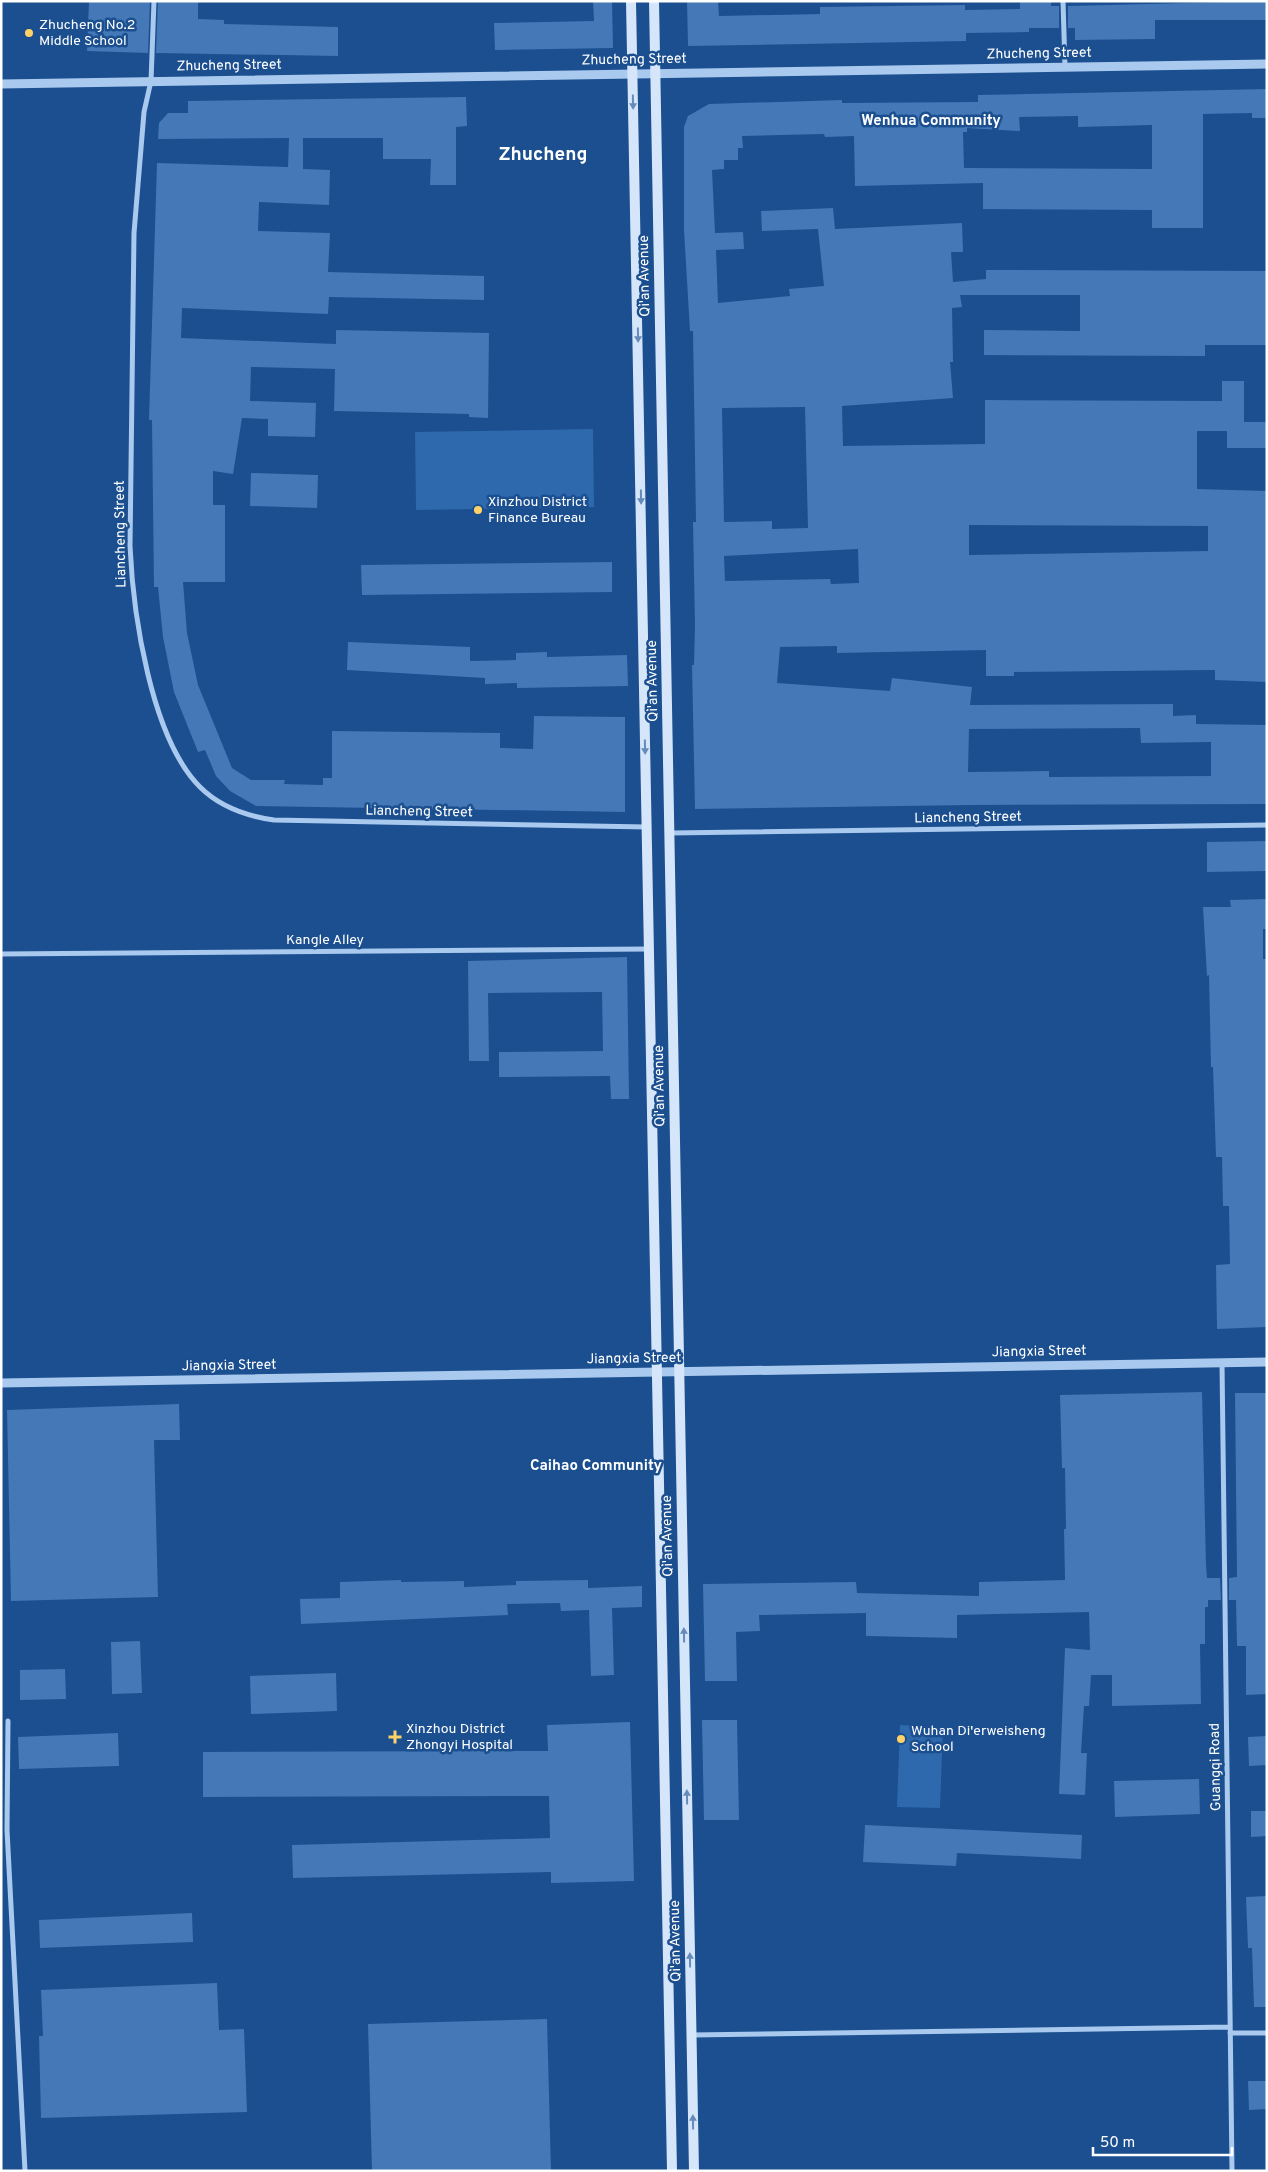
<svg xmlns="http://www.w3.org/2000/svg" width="1268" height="2172" font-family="Overpass,sans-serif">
	<rect width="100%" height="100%" fill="#1b4f8f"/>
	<!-- green -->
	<path fill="#2e69ad" d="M593,429L594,507L416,510L415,432Z
		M900,1725L943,1727L940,1808L897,1807Z"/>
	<!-- building -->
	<path fill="#4478b7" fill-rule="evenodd" d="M89,1H150L148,53L87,51Z
		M158,1H198V19L224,20V24L338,27V56L156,53Z
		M593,1H612L613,48L495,50L494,23L594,21Z
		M687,1H718L719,16L820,14V7L965,5V10L1020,9V2H1051V6H1059V28H1029V32L966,33V41L688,46Z
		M1267,1V20H1155V39L1075,40V28H1068V6Z
		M1267,89V118H1252V113L1203,114V228H1152V210L983,209V183L855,186L854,136L825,137L824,134L742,136L743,148H738V160H724V169L712,170L715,233L743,232L744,249L716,250L718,303L790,296L789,289L824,286L818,229L762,231L761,211L833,208L835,229L962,223L963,252H951L953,282L986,279V270L1267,271V345H1205V356L984,355V330L1080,331V295H960L962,307L952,308L953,362H950L953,398L842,406L843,446L985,444V400L1222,401V381H1244V422H1267V448H1227V431H1197V489L1267,491V682L1215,680V670L1014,672V676H986V650L837,653V646L780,647L777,683L890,691L892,678L972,687L970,705L1173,704V716L1196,715V724L1267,725V804L971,805L695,809L692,665H694L695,626L693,522H696L693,331H690L684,230V127L688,116L709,104L842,100V103L978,102V95ZM1078,116V127L1152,125V169L964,168L963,132H967V128L1020,131L1019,117ZM805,407L808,528L772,529V521L724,522L722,408ZM969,525L1208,526V551L969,555ZM858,549L859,583L831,584L830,579L725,581L724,556ZM1140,728L1141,743L1211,742V776L1049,777V771L968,772L969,729Z
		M466,97L467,126L456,127V185H430L431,159H383V138H303V169L330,170L329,205L259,202L258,231L330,233L328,272L484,276V300L329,297L328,314L182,308L181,338L336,344V330L489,333L488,418L469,417V414L334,411L335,369L251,367L250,401L316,403L315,437L268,436V419L242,418L233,474L213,471V505H225V582H183L187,633L198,685L232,768L251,780H285L284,784L323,785V778H332V731L500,733V748L533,749L534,716L625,717V812L256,806L230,791L216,776L205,750L198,752L174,692L163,637L158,587H154L152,420H149L157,163L288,167L289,138L158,139L159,123L168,113H188V101Z
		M251,473L318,475L317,508L250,506Z
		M612,562V592L362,595L361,565Z
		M348,642L470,647V661L516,660V653L547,652V657L627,655L628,686L517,688V683L485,684V678L347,670Z
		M1267,841V871L1207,872V842Z
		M1267,899V929H1263V959H1267V1327L1217,1329L1216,1265L1230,1264L1229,1206H1223L1222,1157H1216L1213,1067H1211L1209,975L1207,976L1203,907H1231L1230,900Z
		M627,957L629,1099H611L610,1076L499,1077V1052L603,1051L602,992L488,993L489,1061H469L468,961Z
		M1202,1392L1206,1565L1207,1578H1220L1221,1600H1208V1607H1205V1644H1200L1201,1704L1112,1706V1675H1091L1089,1706H1084L1081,1753H1087L1085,1795L1059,1794L1065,1648L1090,1650L1089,1612L957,1615V1638L866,1636V1613L759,1615L760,1631L736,1632L737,1681H705L703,1584L856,1582L857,1593L979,1596V1582L1065,1580L1064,1529H1066L1065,1468H1062L1060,1395Z
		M1235,1393H1267V1694L1246,1695V1646H1237L1236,1600H1229V1578L1237,1577Z
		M179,1404L180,1440H154L158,1597L11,1601L7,1410Z
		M401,1580V1582L464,1581V1587L516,1585V1581L588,1580V1588L642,1586V1607L612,1608L614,1675L591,1676L589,1610L561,1611L560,1603L507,1604L508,1615L301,1624L300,1599L340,1598V1582Z
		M140,1641L142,1693L112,1694L111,1642Z
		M65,1669L66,1699L20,1700V1670Z
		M336,1673L337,1711L251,1714L250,1676Z
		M702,1720H737L739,1820H704Z
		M630,1722L634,1881L551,1883V1872L293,1878L292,1845L550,1838L549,1796L203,1797V1752L548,1751L547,1725Z
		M118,1733L119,1766L19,1769L18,1737Z
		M1267,1736V1765L1249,1766L1248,1737Z
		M1199,1779L1200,1814L1115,1817L1114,1781Z
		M1251,1811H1267V1836L1251,1837Z
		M865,1825L1082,1835L1081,1859L957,1853L956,1866L863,1862Z
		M1267,1896V2007H1254L1252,1948H1248L1246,1897Z
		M192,1913L193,1942L40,1948L39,1920Z
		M217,1983L219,2030L244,2029L247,2112L41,2118L39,2036H43L41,1990Z
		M547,2019L551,2171H372L368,2024Z
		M1248,2081H1267V2109L1249,2110Z"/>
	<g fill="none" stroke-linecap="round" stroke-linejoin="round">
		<!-- minor -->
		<path stroke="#a9c9ee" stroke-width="5" d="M154,1L151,81L144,112L134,233L130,546C133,614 151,738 200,787C220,807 246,816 274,820L647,827
			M1063,1L1065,67
			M670,833L1267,825
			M1,954L649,949
			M1222,1363L1232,2171
			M8,1721L7,1830L25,2171
			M1230,2033H1267
			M691,2035L1230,2027"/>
		<!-- tertiary -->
		<path stroke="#a9c9ee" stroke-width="9" d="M1,84L1267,64
			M1,1383L1267,1362"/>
		<!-- secondary -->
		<path stroke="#d6e6fa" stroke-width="10" d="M631,1L672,2171
			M654,1L694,2171"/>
	</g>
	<!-- one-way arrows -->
	<defs><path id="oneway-solid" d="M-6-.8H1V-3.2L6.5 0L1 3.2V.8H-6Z" transform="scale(1.25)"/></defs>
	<g fill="#668bba">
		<use href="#oneway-solid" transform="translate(633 102) rotate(89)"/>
		<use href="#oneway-solid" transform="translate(638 335) rotate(89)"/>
		<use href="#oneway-solid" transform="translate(641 497) rotate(89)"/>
		<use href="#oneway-solid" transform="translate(645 747) rotate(89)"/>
		<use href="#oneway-solid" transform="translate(684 1635) rotate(-91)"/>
		<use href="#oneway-solid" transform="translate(687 1797) rotate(-91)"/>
		<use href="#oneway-solid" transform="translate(690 1960) rotate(-91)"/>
		<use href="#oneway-solid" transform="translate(693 2122) rotate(-91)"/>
	</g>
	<!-- markers -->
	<g fill="#ffd166" stroke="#1b4f8f" stroke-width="2">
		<circle cx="29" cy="33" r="5"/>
		<circle cx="478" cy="510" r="5"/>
		<path d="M392.5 1729.5h5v5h5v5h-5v5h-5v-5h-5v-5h5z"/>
		<circle cx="901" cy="1739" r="5"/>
	</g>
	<g text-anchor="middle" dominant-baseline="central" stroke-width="5" stroke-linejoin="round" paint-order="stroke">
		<!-- poi labels -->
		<g font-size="14" fill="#fff" stroke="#1b4f8f" text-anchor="start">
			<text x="39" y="25">Zhucheng No.2<tspan x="39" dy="16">Middle School</tspan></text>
			<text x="488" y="502">Xinzhou District<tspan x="488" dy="16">Finance Bureau</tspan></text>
			<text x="406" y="1729">Xinzhou District<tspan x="406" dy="16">Zhongyi Hospital</tspan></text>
			<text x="911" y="1731">Wuhan Di'erweisheng<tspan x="911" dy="16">School</tspan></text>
		</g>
		<!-- street labels -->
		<g font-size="14" fill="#fff" stroke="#1b4f8f">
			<text transform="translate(1039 54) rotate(-1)">Zhucheng Street</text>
			<text transform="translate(634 60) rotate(-1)">Zhucheng Street</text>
			<text transform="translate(229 66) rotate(-1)">Zhucheng Street</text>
			<text transform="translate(645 276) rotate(-91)">Qi'an Avenue</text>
			<text transform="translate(121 534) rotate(-91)">Liancheng Street</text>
			<text transform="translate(653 681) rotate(-91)">Qi'an Avenue</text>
			<text transform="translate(419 812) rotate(1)">Liancheng Street</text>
			<text transform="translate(968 818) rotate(-1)">Liancheng Street</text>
			<text x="325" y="940">Kangle Alley</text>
			<text transform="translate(660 1086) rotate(-91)">Qi'an Avenue</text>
			<text transform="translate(1039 1352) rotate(-1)">Jiangxia Street</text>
			<text transform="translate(634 1359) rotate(-1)">Jiangxia Street</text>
			<text transform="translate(229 1366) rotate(-1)">Jiangxia Street</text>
			<text transform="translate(668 1536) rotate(-91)">Qi'an Avenue</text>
			<text transform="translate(1216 1767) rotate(-91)">Guangqi Road</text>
			<text transform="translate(676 1941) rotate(-91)">Qi'an Avenue</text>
		</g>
		<!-- neighbourhood labels -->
		<g font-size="15" font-weight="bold" fill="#fff" stroke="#1b4f8f">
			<text x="931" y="121">Wenhua Community</text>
			<text x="596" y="1466">Caihao Community</text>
		</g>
		<!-- district labels -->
		<g font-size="19" font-weight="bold" fill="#fff" stroke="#1b4f8f">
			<text x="543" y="155">Zhucheng</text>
		</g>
	</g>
	<!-- border -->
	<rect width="1268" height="2172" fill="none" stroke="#ffffff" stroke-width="5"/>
	<!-- scale -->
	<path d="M1093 2147v8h139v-8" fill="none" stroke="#ffffff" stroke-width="2.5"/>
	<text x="1100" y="2147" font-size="15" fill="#ffffff" stroke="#1b4f8f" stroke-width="4" paint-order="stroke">50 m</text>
</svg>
